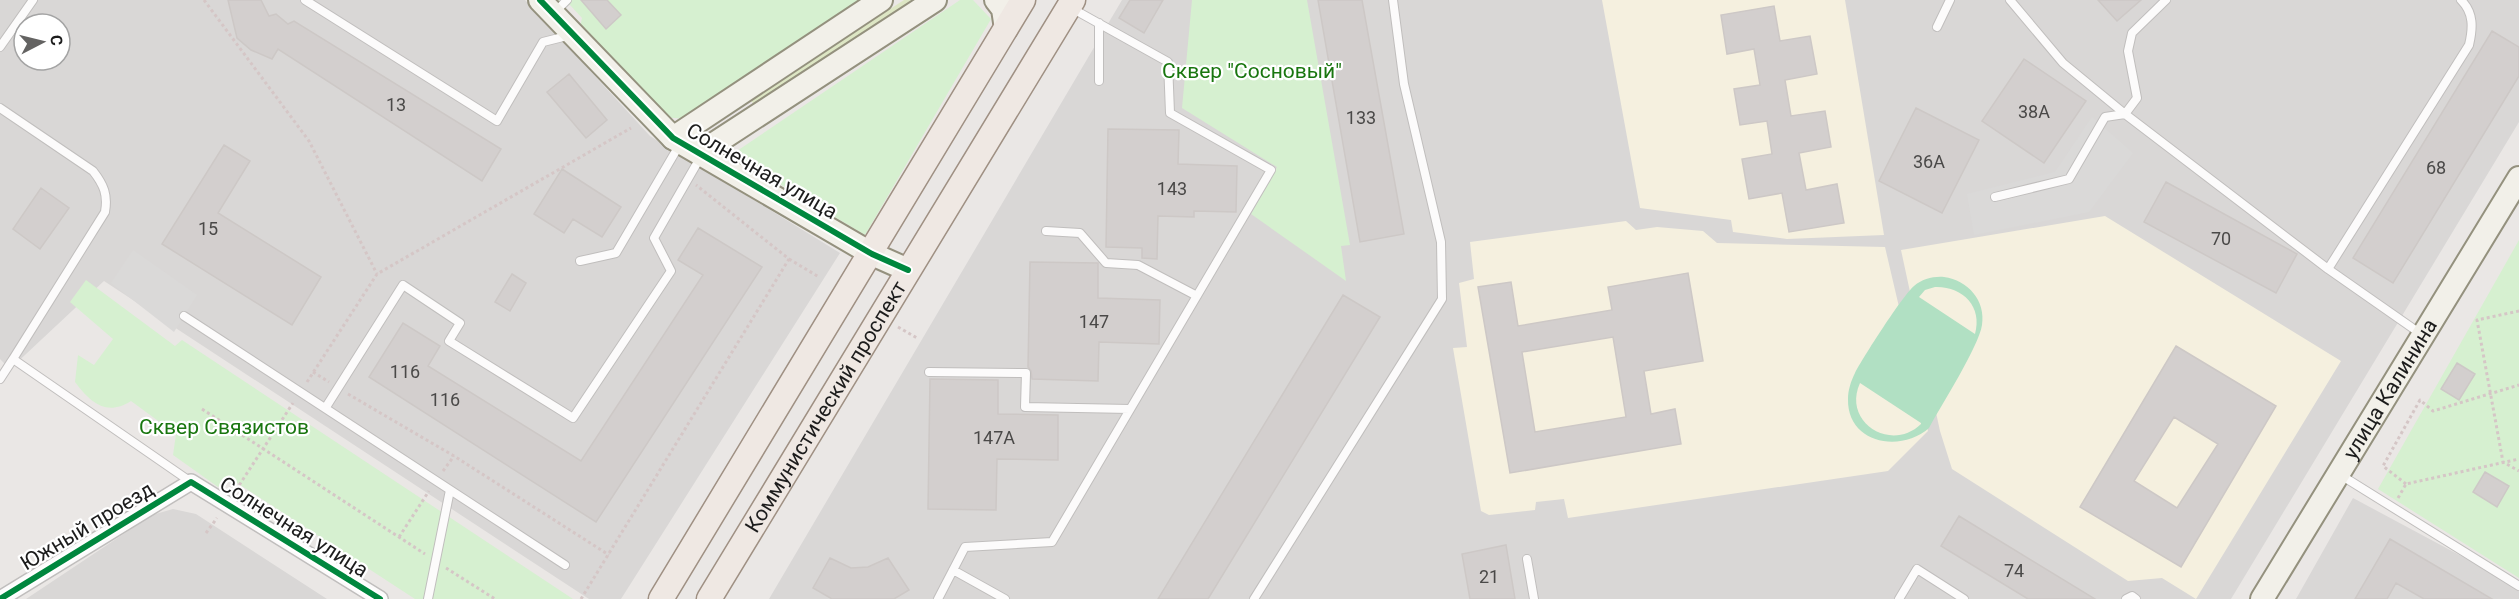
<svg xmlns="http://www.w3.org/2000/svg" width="2519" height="599" font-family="Roboto,sans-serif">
	<rect width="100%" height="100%" fill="#eae7e5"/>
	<!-- residential -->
	<path fill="#d9d7d6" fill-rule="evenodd" d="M0,0H525L650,136L840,253L621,599H589L104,281L10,369L0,359ZM24,24H60V60H24Z
		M1122,0H2519V122L2231,599H769Z
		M2353,498L2519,587V599H2296Z
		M173,509L196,514L327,599H26L152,515Z"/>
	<!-- education -->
	<path fill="#f5f0df" d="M1602,0H1845L1884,235L1787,239L1733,232L1731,220L1640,208Z
		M2105,216L2341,361L2196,599L2162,578L2128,581L1952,469L1940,431L1901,250Z
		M1626,221L1636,230L1657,227L1703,231L1717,243L1885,247L1928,431L1888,471L1568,518L1564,499L1536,502L1535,510L1489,515L1481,511L1453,348L1467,347L1459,283L1474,279L1470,242Z"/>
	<!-- grass -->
	<path fill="#dde6c4" d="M904,0H916L755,105L750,100Z"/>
	<!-- park -->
	<path fill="#d6f0d0" d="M548,0H867L687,119L662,117L579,31L582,18L570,5L554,7Z
		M960,0H973L991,19L865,235L731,155Z
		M1192,0H1307L1350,245L1341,246L1346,281L1251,214L1277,167L1182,108Z
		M2519,240V578L2378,489Z
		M86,280L175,346L182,340L573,599H415L228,477L218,487L173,455L176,434L131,401C106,417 90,402 75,382L78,355L94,365L113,339L70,302Z"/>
	<!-- pitch -->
	<path fill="#b1e0c3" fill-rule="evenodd" d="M1944,277C1968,280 1986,301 1982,325C1979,346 1941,406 1929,428C1901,453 1847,444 1848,399C1848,390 1851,381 1855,373C1862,359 1903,295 1914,286C1922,279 1934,276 1944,277ZM1935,287C1962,286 1983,306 1975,334L1919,297L1925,290ZM1860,383L1921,423V424C1891,453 1842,422 1860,383Z"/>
	<!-- parking -->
	<path fill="#dad9d8" d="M2092,117L2133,153L2089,212L1974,235L1967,194L2055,172Z
		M133,250L197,295L174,332L111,283Z"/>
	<!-- building -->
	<path fill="#d3cfce" stroke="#cdc8c6" stroke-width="1.5" fill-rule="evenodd" d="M228,0H261L269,16L276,14L288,24L294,21L501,149L482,181L278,49L272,59L251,50L237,38Z
		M581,0H607L621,15L606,29Z
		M1130,0H1163L1144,33L1119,18Z
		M1318,0H1362L1404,234L1360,242Z
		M2098,0H2141L2117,21Z
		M1774,6L1780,41L1810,36L1817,74L1785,80L1791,116L1825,111L1831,147L1799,153L1806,190L1837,184L1844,223L1789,232L1782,193L1749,199L1742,159L1772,154L1767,121L1740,125L1734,89L1760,85L1754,49L1727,54L1721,15Z
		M2492,31L2519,47V76L2393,283L2353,258Z
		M2024,59L2086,101L2044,163L1982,121Z
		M569,74L607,120L586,138L547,92Z
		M1916,108L1979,140L1942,213L1879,181Z
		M1108,129L1179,130L1178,164L1237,166L1236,212L1194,211V217L1158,216L1157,259L1142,258V248L1106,247Z
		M224,145L250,161L218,213L321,277L292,325L162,244Z
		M562,169L621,207L602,237L573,219L564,233L534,214Z
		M2166,182L2297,254L2276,293L2144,222Z
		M41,188L69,208L40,249L13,229Z
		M698,228L762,267L596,522L369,377L403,323L440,346L428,366L581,461L703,275L678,260Z
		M1030,262L1098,263V298L1160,300L1159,344L1099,342L1098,381L1032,379L1031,371L1028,367Z
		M1688,273L1703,361L1644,371L1651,414L1675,409L1681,444L1510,473L1478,287L1511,282L1518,326L1612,310L1608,287ZM1613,337L1626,417L1535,432L1522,352Z
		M512,274L526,283L510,311L495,302Z
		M1343,295L1380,317L1208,599H1158Z
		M2176,346L2276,406L2181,567L2080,507ZM2174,417L2218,444L2177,508L2134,481Z
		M2457,363L2475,374L2459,400L2441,389Z
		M930,379L998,380V414L1058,415V460L997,459L996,510L928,509Z
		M2485,472L2509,486L2497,507L2473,492Z
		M1959,516L2095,599H2028L1941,546Z
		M2390,539L2492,599H2424L2396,583L2387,599H2355Z
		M1506,545L1515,599H1470L1462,554Z
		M830,558L851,568L868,567L888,558L909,590L894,599H832L813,588Z"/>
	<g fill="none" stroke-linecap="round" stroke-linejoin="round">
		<!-- lane casing -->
		<g stroke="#c0bebd" stroke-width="10">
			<path id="lane" d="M305,0L497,121L543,42L571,35
				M2010,0L2063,63L2125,114L2137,98L2128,51L2132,33L2166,0
				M554,13L567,0
				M1099,23V81
				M1937,27L1950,0
				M0,47L33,0
				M0,108L93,171C104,185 108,195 105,212L13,359
				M1995,197L2069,179L2105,117L2125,114L2328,269L2421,334
				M1046,231L1080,233L1106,263L1138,265L1197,296
				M580,261L616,253L680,144
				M2328,269L2469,45C2473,28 2474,13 2461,0
				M184,316L565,565
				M929,372L1026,373L1025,407L1130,409
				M0,379L13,359L191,482
				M326,407L403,285L460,323L449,341L573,418L671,271L654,238L700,158
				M2339,474L2519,586
				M1527,559L1534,599
				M953,570L1005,599
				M428,599L450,490
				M938,599L965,547L1052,542L1271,170L1170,113L1168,62L1073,9
				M1254,599L1442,299L1441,242L1404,84L1393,0
				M1899,599L1917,569L1964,599
				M2126,599L2132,596L2136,599"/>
		</g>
		<!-- street casing -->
		<g stroke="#c0bebd" stroke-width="18">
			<path id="street" d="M0,599L191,482L380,599"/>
		</g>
		<!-- secondary casing -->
		<g stroke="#94917e" stroke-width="26">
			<g id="secondary">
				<path d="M540,0L673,138L872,254L908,270"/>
				<path d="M996,0L1003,9L1006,29"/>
				<path d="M673,138L881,0"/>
				<path d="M700,153L935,0"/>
				<path id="s1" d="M2262,599L2519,178"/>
			</g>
		</g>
		<!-- primary casing -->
		<g stroke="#9f9083" stroke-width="27">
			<g id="primary">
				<path d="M661,599L1023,0"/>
				<path id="s2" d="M709,599L1073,0"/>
			</g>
		</g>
		<!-- path -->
		<path stroke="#d5c6c6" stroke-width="3" stroke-dasharray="3 3" stroke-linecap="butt" d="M204,0L309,141L377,274
			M789,259L819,277
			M2519,311L2477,320L2503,462L2519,471
			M898,327L917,338
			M313,372L329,382
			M307,382L377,274L631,128
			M348,394L454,456L609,555
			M202,409L425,554
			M443,471L454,456
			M2406,484L2383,466L2420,400L2433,411L2519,385
			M236,490L293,403
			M2398,498L2406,484L2519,459
			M206,533L217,518
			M399,537L429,491
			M446,568L495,599
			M581,599L789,259L696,185"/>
		<!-- lane -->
		<use href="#lane" stroke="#fcfbfb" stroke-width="8"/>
		<!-- street -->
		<use href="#street" stroke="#fcfbfb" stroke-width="15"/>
		<!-- secondary -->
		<use href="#secondary" stroke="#f2f0e9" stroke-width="22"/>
		<!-- primary -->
		<use href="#primary" stroke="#efe8e3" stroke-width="24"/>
		<!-- cycleway casing -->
		<g stroke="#fff" stroke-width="10">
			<path id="cycleway" d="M540,0L673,138L872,254L908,270
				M0,599L191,482L380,599"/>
		</g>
		<!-- cycleway -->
		<use href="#cycleway" stroke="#00873e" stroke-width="6"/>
	</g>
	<g text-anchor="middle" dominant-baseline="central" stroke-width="4.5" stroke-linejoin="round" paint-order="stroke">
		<!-- number labels -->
		<g font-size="18" fill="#4a4948">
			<text x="396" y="104">13</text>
			<text x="2034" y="111">38А</text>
			<text x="1361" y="117">133</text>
			<text x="1929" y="161">36А</text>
			<text x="2436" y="167">68</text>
			<text x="1172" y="188">143</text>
			<text x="208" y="228">15</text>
			<text x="2221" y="238">70</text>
			<text x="1094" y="321">147</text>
			<text x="405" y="371">116</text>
			<text x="445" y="399">116</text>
			<text x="994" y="437">147А</text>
			<text x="2014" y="570">74</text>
			<text x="1489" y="576">21</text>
		</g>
		<!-- park labels -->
		<g font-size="21" fill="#19760f" stroke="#fff">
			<text x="1252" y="71">Сквер "Сосновый"</text>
			<text x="224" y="427">Сквер Связистов</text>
		</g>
		<!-- street labels -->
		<g font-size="21" fill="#1c1c1c" stroke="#fff">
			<text transform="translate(762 171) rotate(30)">Солнечная улица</text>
			<text stroke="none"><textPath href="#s1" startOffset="246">улица Калинина</textPath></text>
			<text stroke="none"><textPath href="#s2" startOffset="225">Коммунистический проспект</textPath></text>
			<text transform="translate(87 526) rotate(-31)">Южный проезд</text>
			<text transform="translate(294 527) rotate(32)">Солнечная улица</text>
		</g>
	</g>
	<!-- north arrow -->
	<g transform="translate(42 42) rotate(83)"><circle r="28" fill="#ffffff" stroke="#a4a4a4" stroke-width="1.5"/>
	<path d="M0-4.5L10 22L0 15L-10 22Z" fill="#646362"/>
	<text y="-9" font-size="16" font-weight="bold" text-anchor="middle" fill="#1c1c1c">С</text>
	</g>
</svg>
